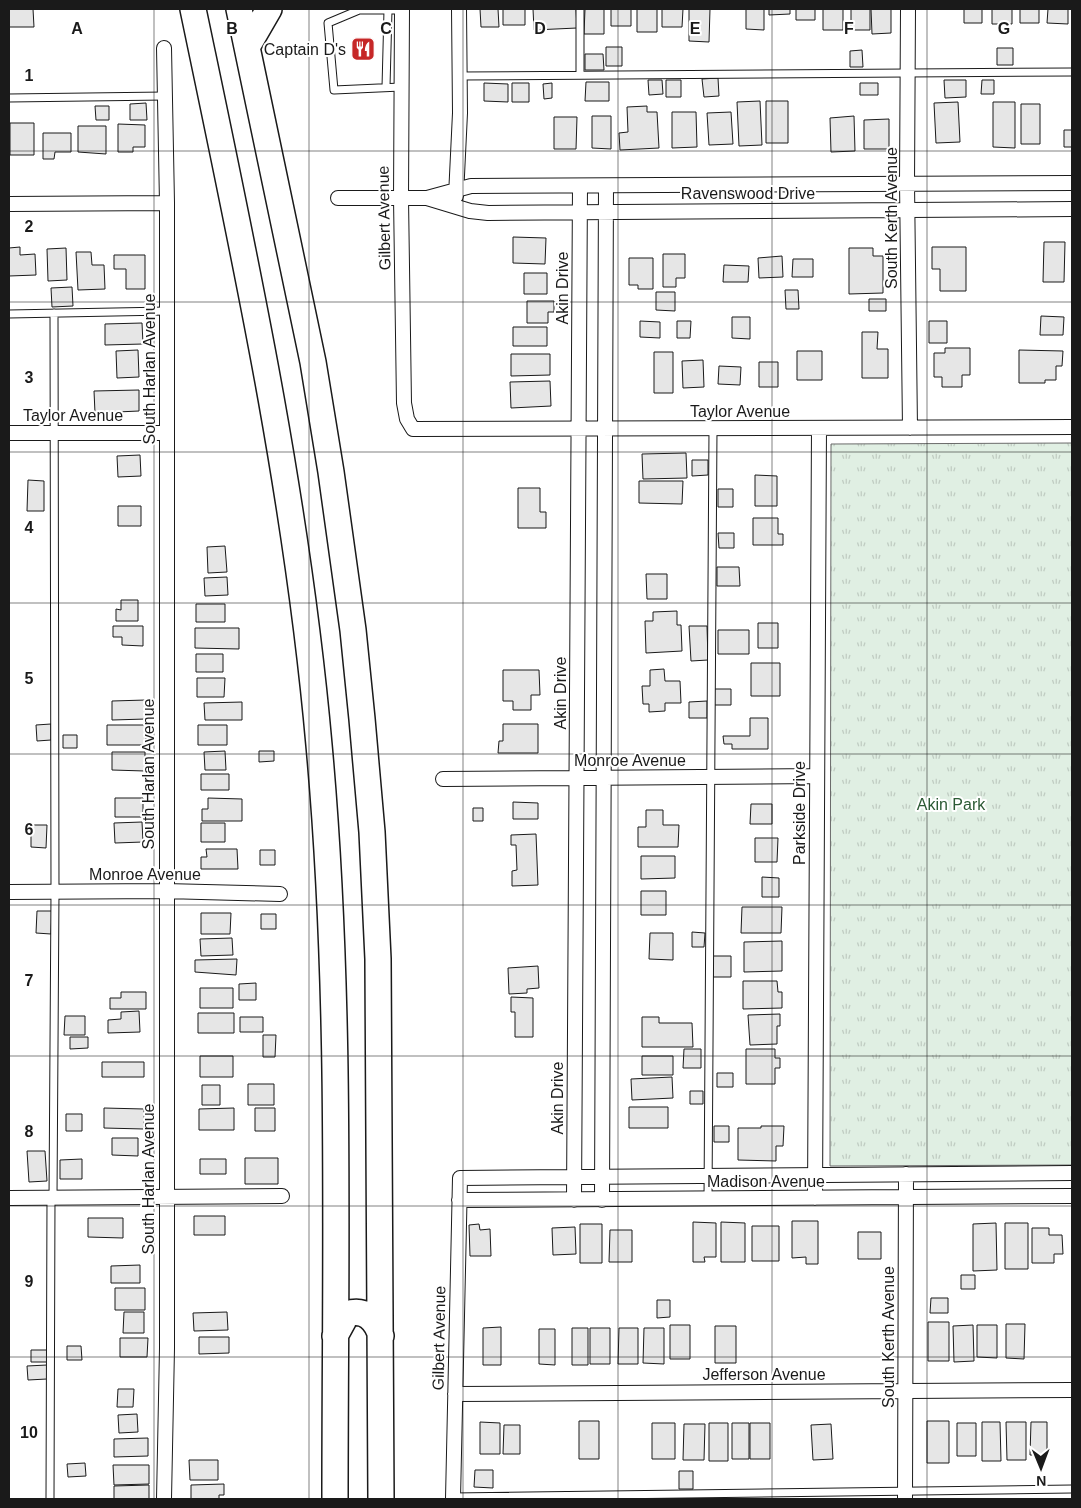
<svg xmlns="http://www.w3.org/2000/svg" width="1081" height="1508" font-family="Helvetica,sans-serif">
	<defs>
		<pattern id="grass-tufts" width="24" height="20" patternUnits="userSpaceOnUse" patternTransform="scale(1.25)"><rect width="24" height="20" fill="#e0efe3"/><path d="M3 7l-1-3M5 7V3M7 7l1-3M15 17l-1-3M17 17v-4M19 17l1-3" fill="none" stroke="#c0ccc2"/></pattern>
	</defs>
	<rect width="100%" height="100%" fill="#fff"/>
	<!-- grass -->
	<path fill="url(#grass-tufts)" stroke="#6a6a6a" d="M1072,443V1165L830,1166L831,444Z"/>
	<!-- building -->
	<path fill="#e6e6e6" stroke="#1a1a1a" d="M9,9H33L34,27H9Z
		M480,9H498L499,27H481Z
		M503,9H525V25H503Z
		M533,9H576L577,28L534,30Z
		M585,9H604V34H584Z
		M611,9H631V26H611Z
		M637,9H657V32H637Z
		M662,9H683L682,27H662Z
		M689,9H710L709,42L689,41Z
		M746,9H764V30L746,29Z
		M769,9H790V14L769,15Z
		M796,9H815V20H796Z
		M823,9H843V30H823Z
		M851,9H870V30H851Z
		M871,9H891V33L872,34Z
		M964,9H982V23H964Z
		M992,9H1012V24H992Z
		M1020,9H1039V23H1020Z
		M1048,9H1068V24L1047,23Z
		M606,47H622V66H606Z
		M997,48H1013V65H997Z
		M862,50L863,67H850V51Z
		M585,54H603L604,70H585Z
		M718,78L719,96L704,97L702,79Z
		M648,80H662L663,94L649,95Z
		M666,80H681V97H666Z
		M944,80H966V97L945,98Z
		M982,80H994V94H981Z
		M586,82H609V101H585Z
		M484,83L508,84V102L484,101Z
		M512,83H529V102H512Z
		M552,83V98L544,99L543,84Z
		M860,83H878V95H860Z
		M760,101L762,145L739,146L737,102Z
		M766,101H788V143H766Z
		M958,102L960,142L936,143L934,103Z
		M993,102H1015V148L993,147Z
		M146,103L147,120H130V104Z
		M1021,104H1040V144H1021Z
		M95,106H109V120H96Z
		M647,106V112H657L659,148L620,150L619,133L628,132L627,107Z
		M672,112H696L697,147L672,148Z
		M731,112L733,144L709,145L707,113Z
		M592,116H611V149L592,148Z
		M854,116L855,151L831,152L830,118Z
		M554,117H577L576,149H554Z
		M889,119V149H864V120Z
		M10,123H34V155H10Z
		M118,124L145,125V147H133V152H118Z
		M78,126H106V154L78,152Z
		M1064,130H1072V147H1064Z
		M43,133H71V152H55L54,159H43Z
		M513,237L546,238L545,264L513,263Z
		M1044,242H1065L1064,282H1043Z
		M20,247V255L35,254L36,275L9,276V248Z
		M932,247H966V291H940V269H932Z
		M66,248L67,280L48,281L47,249Z
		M849,248H873V256H883V293L849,294Z
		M76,252H91L92,265H104L105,289L78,290Z
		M663,254H685V278H676V287H663Z
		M114,255H145V289H126V269H114Z
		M782,256L783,277L759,278L758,258Z
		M629,258H653V289H638V285H629Z
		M793,259H813V277H792Z
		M724,265L749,266L748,282H723Z
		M524,273H547V294H524Z
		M72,287L73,306L52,307L51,288Z
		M785,290H798L799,309H786Z
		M656,292H675V311L656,310Z
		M869,299H886V311H869Z
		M527,301H554V312H548V323H527Z
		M1041,316L1064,317L1063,335H1040Z
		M732,317H750V339L732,338Z
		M640,321L660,322V338L640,337Z
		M677,321H691L690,338H677Z
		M929,321H947V343H929Z
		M142,323L143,344L105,345V324Z
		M513,327H547V346H513Z
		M862,332H878L877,349H888V378H862Z
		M945,348H970V375H962V387H942V377H934V353H945Z
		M138,350L139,377L117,378L116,351Z
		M1019,350L1063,351L1062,366H1056V380H1045V383H1019Z
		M797,351H822V380H797Z
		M654,352H673V393H654Z
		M511,354H550V375L511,376Z
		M703,360L704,387L683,388L682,361Z
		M759,362H778V387H759Z
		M719,366L741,367L740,385L718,384Z
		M550,381L551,406L511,408L510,382Z
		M139,390V411L95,413L94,391Z
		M686,453L687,478L643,479L642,454Z
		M140,455L141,476L118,477L117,456Z
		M692,460H708V475L692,476Z
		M755,475L777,476V506H755Z
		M28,480L44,481V511H27Z
		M639,481H683L682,504L639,503Z
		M518,488H540V512H546V528H518Z
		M718,489H733V507H718Z
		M118,506H141V526H118Z
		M753,518H778V534H783V545H753Z
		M718,533H734V548H719Z
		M225,546L227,572L208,573L207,547Z
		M717,567H739L740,586H717Z
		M646,574H667V599H647Z
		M227,577L228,595L205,596L204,578Z
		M121,600H138V621H116V609L121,610Z
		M196,604H225V622H196Z
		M677,611V625H681L682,651L646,653L645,621H653V612Z
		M758,623H778V648H758Z
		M113,626H143V646L122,645V637H113Z
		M689,626H707L708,660L691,661Z
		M195,628H239V649L195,648Z
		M718,630H749V654H718Z
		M196,654H223V672H196Z
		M751,663H780V696H751Z
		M664,669L665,681H680L681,703H665V711L649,712V704H643L642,686H650V670Z
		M503,670H539L540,695H531V710H513V701H503Z
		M197,678H225L224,697H197Z
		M714,689H731V705H714Z
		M146,700V719L112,720V701Z
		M707,701V718H689V702Z
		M242,702V720H205L204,703Z
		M750,718H768V749H732V744H724L723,736H750Z
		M51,724V740L37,741L36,725Z
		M503,724H538V753H498L499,741H503Z
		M107,725H146V745H107Z
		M198,725H227V745H198Z
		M63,735H77V748H63Z
		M225,751L226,770H205L204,752Z
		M259,751H274V761L259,762Z
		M112,752H145V771L112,770Z
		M201,774H229V790H201Z
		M115,798H143V817H115Z
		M208,798L242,799V821H202V809H208Z
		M513,802L538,803V819H513Z
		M751,804H772V824H750Z
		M473,808H483V821H473Z
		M646,810H663V825H679L678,847H638V827H646Z
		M142,822L143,842L115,843L114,823Z
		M201,823H225V842H201Z
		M31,825H47L46,848L31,847Z
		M536,834L538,885L512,886V871L517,870L516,845H511V835Z
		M755,838H778L777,862H755Z
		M206,849H237L238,869H201V857H207Z
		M260,850H275V865H260Z
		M641,856H675V878L641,879Z
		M762,877L779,878V897H762Z
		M641,891H666V915H641Z
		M742,907H782L781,933H741Z
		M37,911H52L51,934L36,933Z
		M201,913H231L230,934H201Z
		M261,914H276V929H261Z
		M692,932L705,933L704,947H692Z
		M650,933H673V960L649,959Z
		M232,938L233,955L201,956L200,939Z
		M782,941V971L744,972V942Z
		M713,956H731V977H713Z
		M237,959L236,975L195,972V960Z
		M538,966L539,988L527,989V993L509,994L508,968Z
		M743,981H777L778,992H782V1008L743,1009Z
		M256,983V1000H239V984Z
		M200,988H233V1008H200Z
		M121,992H146V1009H110V998H121Z
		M511,997L533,998V1037H515V1012H511Z
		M139,1011L140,1032L108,1033V1020L121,1019V1012Z
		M198,1013H234V1033H198Z
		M780,1014V1026H777V1044L750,1045L748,1015Z
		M65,1016H85V1035H64Z
		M240,1017H263V1032H240Z
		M642,1017H659V1023H692L693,1047H642Z
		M263,1035H276L275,1057H263Z
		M70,1037H88V1048L70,1049Z
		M684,1049H701V1068H683Z
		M746,1049H775V1058H780V1068H775V1084H746Z
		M200,1056H233V1077H200Z
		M642,1056H673V1075H642Z
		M102,1062H144V1077H102Z
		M717,1073H733V1087H717Z
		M672,1077L673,1098L632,1100L631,1079Z
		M248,1084H274V1105H248Z
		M202,1085H220V1105H202Z
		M690,1091H703V1104H690Z
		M629,1107H668V1128H629Z
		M104,1108L144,1109V1129L104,1128Z
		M234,1108V1130H199V1109Z
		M255,1108H275V1131H255Z
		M66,1114H82V1131H66Z
		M714,1126H729V1142H714Z
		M761,1126H784L783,1146H776V1161L738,1160V1128H761Z
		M112,1138H138V1156L112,1155Z
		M27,1151H45L47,1181L29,1182Z
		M245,1158H278V1184H245Z
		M82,1159V1179H60V1160Z
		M200,1159H226V1174H200Z
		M194,1216H225V1235H194Z
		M88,1218H123V1238L88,1237Z
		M792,1221H818V1264H806V1257L792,1258Z
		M693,1222L716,1223V1257H704L705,1262H693Z
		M721,1222L745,1223V1262H721Z
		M996,1223L997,1270L973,1271V1224Z
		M1005,1223H1028V1269H1005Z
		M479,1224L480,1230L490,1229L491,1256H470L469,1225Z
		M580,1224H602V1263H580Z
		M752,1226H779V1261H752Z
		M575,1227L576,1254L553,1255L552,1228Z
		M1032,1228H1049V1235H1062L1063,1254H1054V1263H1032Z
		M610,1230H632V1262H609Z
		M858,1232H881V1259H858Z
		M140,1265V1283H111V1266Z
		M961,1275H975V1289H961Z
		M115,1288H145V1310H115Z
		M931,1298H948V1313H930Z
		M657,1300H670V1317L657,1318Z
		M124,1312H144V1333H123Z
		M227,1312L228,1330L194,1331L193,1313Z
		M928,1322H949V1361H928Z
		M1006,1324H1025L1024,1359L1006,1358Z
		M670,1325H690V1359H670Z
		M973,1325L974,1361L954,1362L953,1326Z
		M977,1325H997V1358L977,1357Z
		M715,1326H736V1363H715Z
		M501,1327V1365H483V1328Z
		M572,1328H588V1365H572Z
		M590,1328H610V1364H590Z
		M619,1328H638V1364H618Z
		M644,1328H664V1364L643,1363Z
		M539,1329H555V1365L539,1364Z
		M199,1337H229V1353L199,1354Z
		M120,1338H148L147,1357H120Z
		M67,1346H81L82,1360H67Z
		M31,1350H47V1362H31Z
		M47,1365V1379L28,1380L27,1366Z
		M118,1389H134L133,1407H117Z
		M137,1414L138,1432L119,1433L118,1415Z
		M579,1421H599V1459H579Z
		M927,1421H949V1463H927Z
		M480,1422L500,1423V1454H480Z
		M982,1422H1000L1001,1461H982Z
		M1006,1422H1026V1460H1007Z
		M1031,1422H1047V1455H1030Z
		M652,1423H675V1459H652Z
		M709,1423H728V1461H709Z
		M732,1423H749V1459H732Z
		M750,1423H770V1459H750Z
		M957,1423H976V1456H957Z
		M684,1424H705L704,1460H683Z
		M831,1424L833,1459L813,1460L811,1425Z
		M504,1425H520V1454H503Z
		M148,1438V1456L114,1457V1439Z
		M189,1460H218V1480H190Z
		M85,1463L86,1476L68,1477L67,1464Z
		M113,1465H149V1484L114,1485Z
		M475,1470H493V1488L474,1487Z
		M679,1471H693V1489H679Z
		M224,1484V1495H219V1499H191V1485Z
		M149,1485V1499H114V1486Z"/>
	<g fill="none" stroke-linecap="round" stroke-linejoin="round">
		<!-- lane casing -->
		<g stroke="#1a1a1a" stroke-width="9">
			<path id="lane" d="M580,75V9
				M460,76L1072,72
				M386,87L388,10
				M401,87L334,90L328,23L359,10H402
				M9,98L165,96
				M9,314L167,311
				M53,1198L55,892L54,313
				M708,1199L713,429
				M453,1497L1072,1489
				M50,1499L51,1198"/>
		</g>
		<!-- street casing -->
		<g stroke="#1a1a1a" stroke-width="16">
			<path id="street" d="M402,9L401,198L404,403L407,419L413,429L1072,427
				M908,9L907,183L910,428
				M164,48L167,203V1348L164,1499
				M456,196L460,113L459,9
				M338,198H427L471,186L1072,183
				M427,198L470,211L488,213L1072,209
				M9,204L167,203
				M9,433H166
				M443,779L817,776
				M9,892L165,891L280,894
				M9,1198L282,1196
				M815,1198L819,428
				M459,1200L1072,1196
				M574,1200L580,186
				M602,1200L606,186
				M455,1394L1072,1390
				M453,1499L460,1178L1072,1173
				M905,1499L906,1174"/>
		</g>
		<!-- highway casing -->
		<g stroke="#1a1a1a" stroke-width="28">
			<path id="highway" d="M193,9C244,253 297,496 319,745C342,995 335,1248 335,1499
				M239,9L313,362L331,472L353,630L362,719L372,832L378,959L381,1499
				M247,47L269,9
				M335,1336L347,1314C365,1308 376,1320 381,1336"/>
		</g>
		<!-- lane -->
		<use href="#lane" stroke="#fff" stroke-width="7"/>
		<!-- street -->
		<use href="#street" stroke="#fff" stroke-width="14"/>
		<!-- highway -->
		<use href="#highway" stroke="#fff" stroke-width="25"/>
	</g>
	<!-- grid -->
	<path fill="none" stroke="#1a1a1a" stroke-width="1" stroke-opacity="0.55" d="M154,9V1499M309,9V1499M463,9V1499M618,9V1499M772,9V1499M927,9V1499M9,151H1072M9,302H1072M9,452H1072M9,603H1072M9,754H1072M9,905H1072M9,1056H1072M9,1206H1072M9,1357H1072"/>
	<!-- icons -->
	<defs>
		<g id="restaurant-square" transform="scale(1.25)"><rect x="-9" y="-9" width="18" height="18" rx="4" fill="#c62828" stroke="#fff"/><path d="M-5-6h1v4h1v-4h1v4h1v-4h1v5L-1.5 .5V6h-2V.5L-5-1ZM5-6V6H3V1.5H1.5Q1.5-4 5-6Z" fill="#fff"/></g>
	</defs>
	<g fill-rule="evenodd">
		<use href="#restaurant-square" x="363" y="49"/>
	</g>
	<g text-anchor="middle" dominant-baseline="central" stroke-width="4" stroke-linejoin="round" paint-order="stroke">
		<!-- poi labels -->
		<g font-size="16" fill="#1a1a1a" stroke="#fff" text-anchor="end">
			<text x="346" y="49">Captain D's</text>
		</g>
		<!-- street labels -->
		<g font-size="16" fill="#1a1a1a" stroke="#fff">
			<text x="748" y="193">Ravenswood Drive</text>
			<text transform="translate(384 218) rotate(-91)">Gilbert Avenue</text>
			<text transform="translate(891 218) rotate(-90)">South Kerth Avenue</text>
			<text transform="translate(562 288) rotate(-90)">Akin Drive</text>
			<text transform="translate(149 369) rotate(-90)">South Harlan Avenue</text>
			<text x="740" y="411">Taylor Avenue</text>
			<text x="73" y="415">Taylor Avenue</text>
			<text transform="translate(560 693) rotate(-90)">Akin Drive</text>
			<text x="630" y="760">Monroe Avenue</text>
			<text transform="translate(148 774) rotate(-90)">South Harlan Avenue</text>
			<text transform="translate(799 813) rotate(-90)">Parkside Drive</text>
			<text x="145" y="874">Monroe Avenue</text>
			<text transform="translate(557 1098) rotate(-90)">Akin Drive</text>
			<text transform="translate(148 1179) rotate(-90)">South Harlan Avenue</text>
			<text x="766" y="1181">Madison Avenue</text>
			<text transform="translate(888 1337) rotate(-90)">South Kerth Avenue</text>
			<text transform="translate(439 1338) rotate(-89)">Gilbert Avenue</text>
			<text x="764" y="1374">Jefferson Avenue</text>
		</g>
		<!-- park labels -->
		<g font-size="16" fill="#2b5a34" stroke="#fff">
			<text x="951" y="804">Akin Park</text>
		</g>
	</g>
	<g font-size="16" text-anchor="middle" font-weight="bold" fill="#1a1a1a" stroke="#fff" stroke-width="4" stroke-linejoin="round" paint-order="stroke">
		<text x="77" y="34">A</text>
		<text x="232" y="34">B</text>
		<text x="386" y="34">C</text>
		<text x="540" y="34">D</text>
		<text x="695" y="34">E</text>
		<text x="849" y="34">F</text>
		<text x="1004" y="34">G</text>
		<text x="29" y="81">1</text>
		<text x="29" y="232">2</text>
		<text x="29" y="383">3</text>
		<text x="29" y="533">4</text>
		<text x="29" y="684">5</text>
		<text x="29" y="835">6</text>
		<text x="29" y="986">7</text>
		<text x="29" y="1137">8</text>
		<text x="29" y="1287">9</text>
		<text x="29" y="1438">10</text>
	</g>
	<!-- border -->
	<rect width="1081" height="1508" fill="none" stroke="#1a1a1a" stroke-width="20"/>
	<!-- north arrow -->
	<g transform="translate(1041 1468) rotate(179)" stroke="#ffffff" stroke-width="4" paint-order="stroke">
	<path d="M0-4L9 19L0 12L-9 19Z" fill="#1a1a1a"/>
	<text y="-8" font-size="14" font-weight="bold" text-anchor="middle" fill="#1a1a1a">N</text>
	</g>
</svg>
